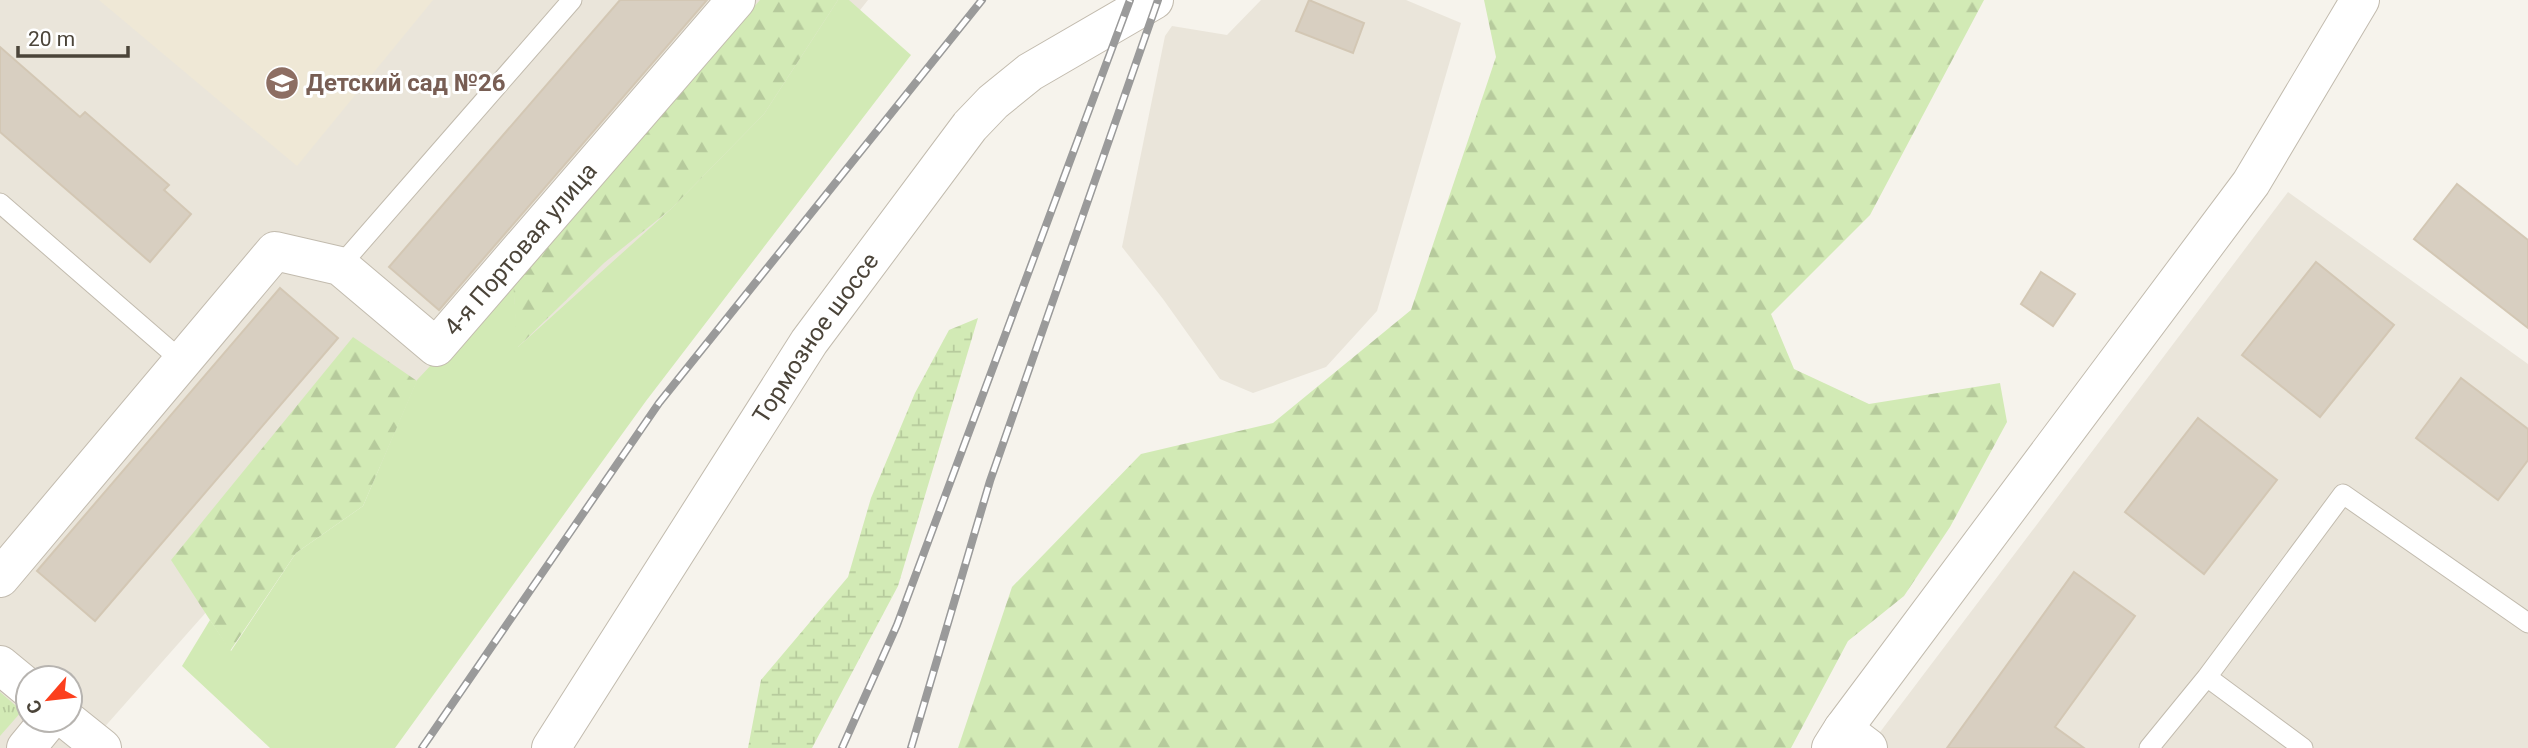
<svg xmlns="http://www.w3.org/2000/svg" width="2528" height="748" font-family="Roboto,sans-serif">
	<defs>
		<pattern id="forest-firs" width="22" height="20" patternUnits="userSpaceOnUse" patternTransform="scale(1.75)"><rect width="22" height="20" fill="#d2eab5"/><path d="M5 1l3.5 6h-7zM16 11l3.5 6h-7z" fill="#b6ca9c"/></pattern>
		<pattern id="wetland-marsh" width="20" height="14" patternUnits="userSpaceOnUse" patternTransform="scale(1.75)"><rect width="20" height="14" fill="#d2eab5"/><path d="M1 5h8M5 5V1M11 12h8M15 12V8" fill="none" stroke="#b6ca9c"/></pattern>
		<pattern id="park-tufts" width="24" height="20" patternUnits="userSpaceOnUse" patternTransform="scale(1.75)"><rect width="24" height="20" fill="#d2eab5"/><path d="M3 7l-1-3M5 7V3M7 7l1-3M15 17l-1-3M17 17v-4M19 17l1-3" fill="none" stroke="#b6ca9c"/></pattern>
	</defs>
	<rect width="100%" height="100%" fill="#f6f3ec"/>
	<!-- residential -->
	<path fill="#eae5da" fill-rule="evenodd" d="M0,0H868L541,413L316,488L86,748H0ZM28,678H70V720H28Z
		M1261,0H1406L1461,23L1377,311L1326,367L1253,393L1220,379L1163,299L1122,247L1165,36L1172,26L1227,35Z
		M2288,192L2528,364V748H1868Z"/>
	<!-- education -->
	<path fill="#efe8d6" d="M99,0H433L297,166Z"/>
	<!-- grass -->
	<path fill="#d2eab5" d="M838,0H849L911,55L646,401L395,748H270L182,666L210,620L231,651L296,553L363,506L417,380L513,278L518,347L671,209L764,114Z"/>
	<!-- forest -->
	<path fill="url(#forest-firs)" d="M760,0H838L764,114L671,209L604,263L517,348L513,278Z
		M1484,0H1984L1870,215L1771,314L1794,369L1869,404L2000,383L2007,422L1950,527L1904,596L1848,641L1791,748H958L1012,587L1141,454L1273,423L1411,310L1496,57Z
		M353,337L417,381L363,506L296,553L230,651L171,560Z"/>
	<!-- wetland -->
	<path fill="url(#wetland-marsh)" d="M978,318L898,586L812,748H748L761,680L848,577L871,498L915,393L949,330Z"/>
	<!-- park -->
	<path fill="url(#park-tufts)" d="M0,692L22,711L0,736Z"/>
	<!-- building -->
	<path fill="#d8cfc1" stroke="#d3c7b4" stroke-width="2" d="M620,0H707L439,310L389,267Z
		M1309,0L1364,23L1353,53L1296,31Z
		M0,47L80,117L85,112L169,185L164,190L191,214L150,262L0,132Z
		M2457,184L2528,240V328L2414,239Z
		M2316,262L2394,325L2320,417L2242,355Z
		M2041,272L2075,294L2053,326L2021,304Z
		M280,288L338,338L95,621L37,571Z
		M2461,378L2528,429V460L2498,500L2416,438Z
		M2198,418L2277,480L2204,574L2125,512Z
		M2074,572L2135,616L2055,727L2084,748H1947Z"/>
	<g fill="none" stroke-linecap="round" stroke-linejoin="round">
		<!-- service casing -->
		<g stroke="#c2bbae" stroke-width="21">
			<path id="service" d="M0,203L182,361
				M340,266L572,0
				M2207,677L2343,494L2528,623
				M2149,748L2207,677L2303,748"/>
		</g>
		<!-- minor casing -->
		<g stroke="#c2bbae" stroke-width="40">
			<g id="minor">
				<path id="s1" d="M0,578L275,251L340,266L436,347L736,0"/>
				<path d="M0,665L28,688"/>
				<path d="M67,720L102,748"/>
				<path d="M1843,729L1868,748"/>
				<path d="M26,748L49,720"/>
				<path d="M1831,748L1843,729L2251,183L2360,0"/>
			</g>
		</g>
		<!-- tertiary casing -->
		<g stroke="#c2bbae" stroke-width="40">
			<g id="tertiary">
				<path id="s2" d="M551,748L809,342L970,126L993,102L1030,72L1154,0"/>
			</g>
		</g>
		<!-- service -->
		<use href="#service" stroke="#fff" stroke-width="19"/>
		<!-- minor -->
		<use href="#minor" stroke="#fff" stroke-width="38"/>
		<!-- tertiary -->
		<use href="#tertiary" stroke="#fff" stroke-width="38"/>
		<!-- rail casing -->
		<g stroke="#9a9a9a" stroke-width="8">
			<path id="rail" d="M422,748L659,403L982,0
				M842,748L897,625L1130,0
				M911,748L990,481L1158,0"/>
		</g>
		<!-- rail -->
		<use href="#rail" stroke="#fff" stroke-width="5" stroke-dasharray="16" stroke-linecap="butt"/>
	</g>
	<!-- icons -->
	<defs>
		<g id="school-disc" transform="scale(1.75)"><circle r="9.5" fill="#8d6e63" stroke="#fff"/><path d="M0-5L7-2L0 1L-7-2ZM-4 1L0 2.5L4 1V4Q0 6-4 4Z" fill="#fff"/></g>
	</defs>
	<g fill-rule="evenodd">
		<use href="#school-disc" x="282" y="83"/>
	</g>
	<g text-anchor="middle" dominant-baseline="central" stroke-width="6" stroke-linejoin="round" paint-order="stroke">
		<!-- education labels -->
		<g font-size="24" font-weight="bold" fill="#785e54" stroke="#fff" text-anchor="start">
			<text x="306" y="83">Детский сад №26</text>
		</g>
		<!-- street labels -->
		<g font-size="24" fill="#4b4439" stroke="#fff">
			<text stroke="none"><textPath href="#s1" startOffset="749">4-я Портовая улица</textPath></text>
			<text stroke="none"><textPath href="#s2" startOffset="488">Тормозное шоссе</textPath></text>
		</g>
	</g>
	<!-- north arrow -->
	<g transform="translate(49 699) rotate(242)"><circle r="33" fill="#ffffff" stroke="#b7b4b0" stroke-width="2"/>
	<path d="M0-5L12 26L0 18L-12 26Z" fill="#fc3f1d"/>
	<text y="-10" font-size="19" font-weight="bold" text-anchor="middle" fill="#4b4439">С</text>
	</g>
	<!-- scale -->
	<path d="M18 46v10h110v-10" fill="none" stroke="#4b4439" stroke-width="3.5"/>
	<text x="28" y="46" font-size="21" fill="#4b4439" stroke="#ffffff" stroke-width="5" paint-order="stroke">20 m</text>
</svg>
